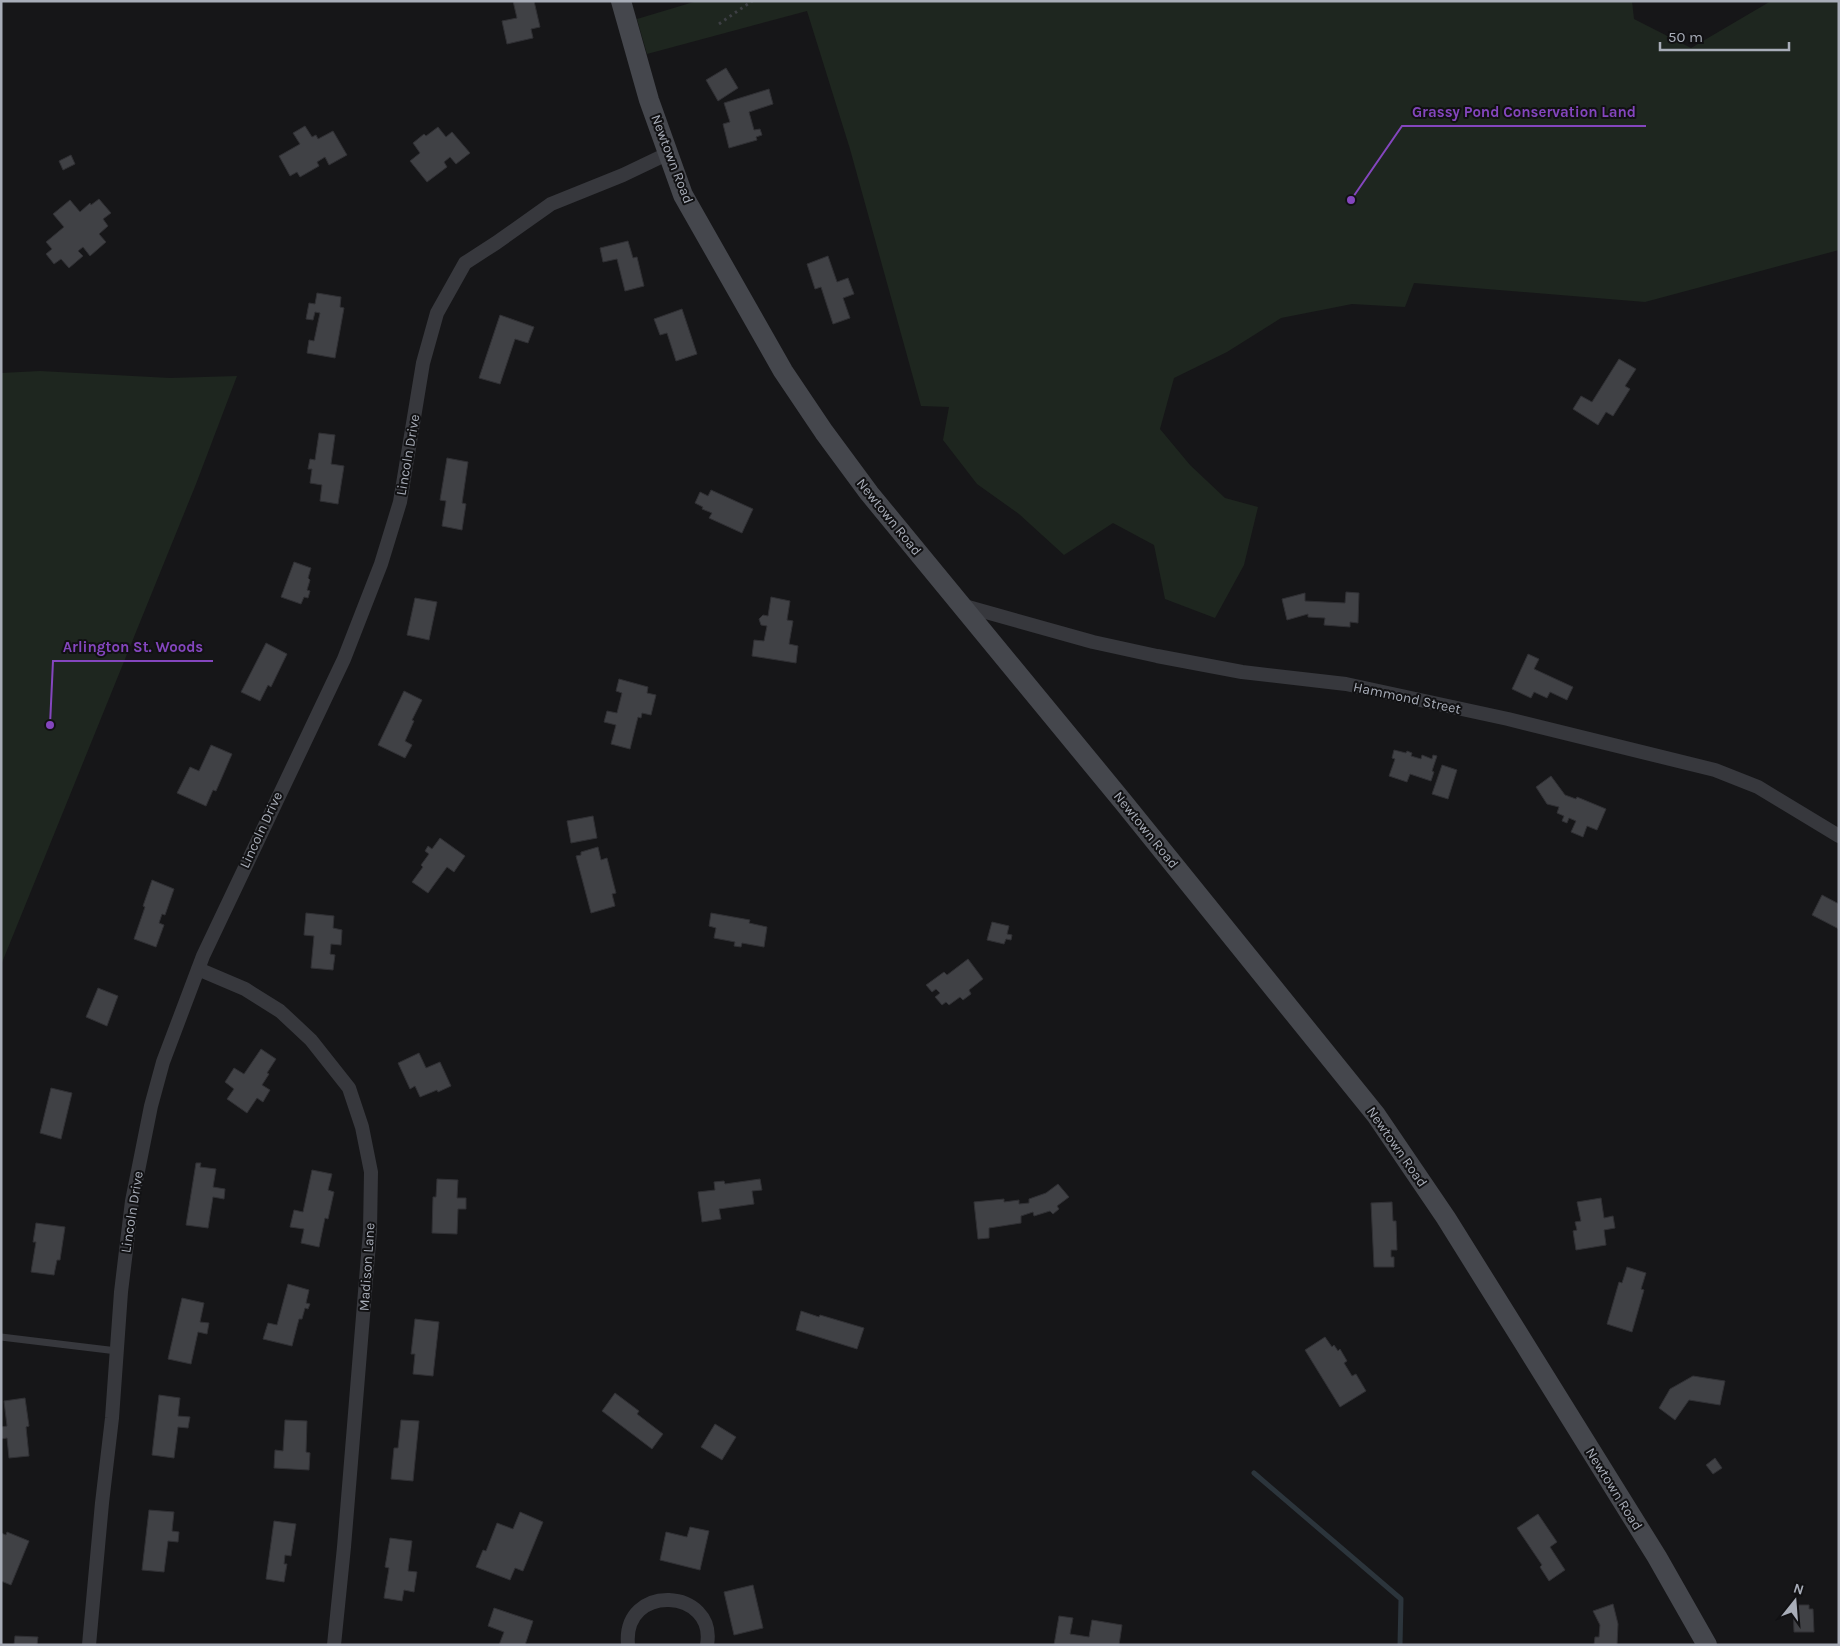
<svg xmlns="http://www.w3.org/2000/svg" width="1840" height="1646" font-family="Karla,sans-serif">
	<rect width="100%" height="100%" fill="#161618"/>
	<!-- green -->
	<path fill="#1e261f" d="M697,1H1632L1634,19L1691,48L1771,1H1839V250L1645,302L1414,283L1405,307L1352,304L1281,318L1227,352L1174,378L1160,429L1190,465L1225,498L1258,507L1244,565L1215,618L1165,599L1154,545L1113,523L1064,555L1019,514L977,484L943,440L949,407L921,406L850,149L807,11L647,54L637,19Z
		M40,371L170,378L237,376L196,484L1,965V373Z"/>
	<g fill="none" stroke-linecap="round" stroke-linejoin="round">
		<!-- stream -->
		<path stroke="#2c353c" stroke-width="5" d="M1254,1473L1401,1599L1400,1645"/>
	</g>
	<!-- building -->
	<path fill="#404145" stroke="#303034" d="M513,1H534L540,27L531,29L533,38L507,44L502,21L517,18Z
		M726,68L738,88L718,101L706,80Z
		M769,89L773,104L749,112L754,130L760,129L762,135L756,137L757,140L729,148L723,124L730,122L724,103Z
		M305,126L312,137L316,135L318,139L333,131L347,155L329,165L325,157L317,162L319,166L300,177L297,172L290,176L279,156L300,144L293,133Z
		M438,127L446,137L452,132L470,153L456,164L450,157L444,162L447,167L427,182L410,161L420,153L413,143L424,134L426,136Z
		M71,155L75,164L63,170L59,161Z
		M99,199L111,213L103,219L108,226L99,234L106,242L90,256L83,247L78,251L83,256L69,268L61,259L54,264L46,254L52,249L46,242L64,227L53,214L70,200L80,212L90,203L91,205Z
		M628,241L633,258L637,257L644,286L625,291L617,259L603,262L600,248Z
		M828,256L837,282L848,278L854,294L843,298L850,318L833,324L821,287L815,289L807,264Z
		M317,293L341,297L340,307L344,308L335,358L307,353L309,340L314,341L320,313L315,312L313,320L306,319L309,303L315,304Z
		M682,309L697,354L676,361L667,333L660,335L654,319Z
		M500,315L534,327L528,343L515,339L500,384L479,378Z
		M1619,359L1636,369L1625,386L1630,389L1613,416L1606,412L1598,425L1573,409L1581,396L1592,402Z
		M319,433L335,435L331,464L344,466L338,504L320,501L322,485L310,483L312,469H308L310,459L315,460Z
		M447,458L468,462L462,503L466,504L462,530L442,526L446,501L440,500Z
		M711,490L753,509L742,533L709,518L712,513L702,509L703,507L695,503L700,492L708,496Z
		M294,562L311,568L308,578L310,580L307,590L310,591L308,598L304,597L301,604L281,597Z
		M1346,592L1359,593L1358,623L1350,622V627L1324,625L1325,618L1308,617V614L1287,620L1282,599L1305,593V601L1345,603Z
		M771,597L790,601L787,620L793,621L789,644L798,646L796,663L752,656L754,640L764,641L767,626L761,625L759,619L763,615L768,616Z
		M415,598L437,602L429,640L407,635Z
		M266,643L287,654L271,687L268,685L260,701L241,692Z
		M1528,654L1539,659L1534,669L1573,687L1567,700L1550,692L1547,698L1534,692L1531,698L1512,689Z
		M619,679L648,687L647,693L656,695L651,715L642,713L641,718L638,717L630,749L611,744L616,725L604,722L607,711L617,713L622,693L616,691Z
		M404,691L422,700L412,720L414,721L405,741L412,745L405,758L378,745Z
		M211,745L232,754L216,791L213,790L206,806L177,793L190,767L199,771Z
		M1394,750L1406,753L1407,751L1412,753L1411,756L1421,759L1422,755L1432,759L1433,755L1437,756L1432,771L1434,772L1431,781L1410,774L1407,782L1389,776L1395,759L1392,758Z
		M1442,765L1457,770L1448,799L1432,794Z
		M1551,776L1565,795L1576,799L1577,797L1606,809L1597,830L1587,826L1583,837L1571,832L1576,821L1569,818L1567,823L1562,821L1564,816L1557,813L1559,807L1547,804L1536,787Z
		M593,816L597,838L571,843L567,821Z
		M440,838L465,856L454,872L447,867L428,893L412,882L423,867L421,865L429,854L425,851L428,846L432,849Z
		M598,847L601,860L607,858L616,893L612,894L615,906L591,913L576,856L581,855V852Z
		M152,880L174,889L165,915L162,914L159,923L164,925L156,947L134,939L145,907L143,906Z
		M1822,895L1839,904V929L1812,915Z
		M306,913L334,916L333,928L342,930L341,945L331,944L330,954L335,955L333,970L311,968L314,936L304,935Z
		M711,913L750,920L749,923L767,927L764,947L742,943L741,947L734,946L735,942L714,938L716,928L709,926Z
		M992,922L1009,926L1007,934L1012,935L1011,940L1006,939L1004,944L987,940Z
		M968,959L983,979L969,990L971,994L963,1000L960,997L949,1005L946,1002L942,1005L935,997L940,993L936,989L932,992L926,985L944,972L947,975Z
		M98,988L118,996L107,1026L86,1017Z
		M261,1049L276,1059L267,1073L269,1074L262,1085L270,1090L263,1102L257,1098L247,1113L227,1099L234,1089L225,1082L234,1068L244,1074Z
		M419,1053L426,1068L440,1062L451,1086L438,1092L437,1090L420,1097L415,1086L410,1089L398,1063Z
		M51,1088L72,1093L61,1139L40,1133Z
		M196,1163H201L200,1167L216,1169L213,1187L225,1189L224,1199L213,1197L208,1228L186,1225Z
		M312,1170L332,1174L328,1190L334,1192L328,1219L325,1218L319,1247L301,1243L304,1229L290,1227L294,1210L303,1212Z
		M437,1179L458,1180L457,1198H466V1209H458L457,1234L432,1233L433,1197H436Z
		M760,1179L762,1190L752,1191L754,1204L719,1209L721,1219L702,1222L698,1192L715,1190L714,1182L724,1181L725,1184Z
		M1058,1184L1069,1197L1057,1206L1059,1209L1053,1214L1050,1211L1034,1216L1033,1212L1021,1216V1223L989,1228V1238L978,1239L974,1202L1004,1199V1202L1019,1200V1204L1029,1203V1199L1046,1193Z
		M1601,1198L1604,1218L1613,1216L1615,1228L1604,1230L1606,1245L1576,1250L1573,1231L1577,1230L1575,1222L1581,1221L1577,1202Z
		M1392,1202L1393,1221H1396L1397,1250H1391V1257H1394V1267H1374L1371,1203Z
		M36,1223L65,1227L60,1260H57L54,1275L31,1272L36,1242H33Z
		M1627,1267L1646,1273L1641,1289L1644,1290L1632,1332L1607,1324L1619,1282L1622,1283Z
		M288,1284L309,1290L306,1303L310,1304L308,1309L305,1308L302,1319H299L292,1346L263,1339L268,1323L277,1325Z
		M182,1298L204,1303L200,1322L209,1323L207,1334L198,1332L191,1364L168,1359Z
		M801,1311L819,1317L820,1315L864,1328L857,1349L796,1330Z
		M415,1319L439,1322L433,1376L413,1374L415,1354H411Z
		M1325,1337L1332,1347L1334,1345L1338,1351L1340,1349L1347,1361L1344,1363L1352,1376L1356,1374L1366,1391L1340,1407L1305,1350Z
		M1693,1376L1725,1381L1720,1405L1689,1400L1675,1420L1659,1408L1670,1389Z
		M615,1393L639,1411L637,1414L663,1434L652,1449L602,1411Z
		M159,1395L180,1398L178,1416L190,1417L188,1428L178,1427L174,1458L152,1455Z
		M25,1398L29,1426L26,1427L29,1456L9,1458L7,1438L1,1439V1427L7,1426L4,1401Z
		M285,1420L307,1421L306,1452L310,1453L309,1470L274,1468L275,1450L283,1451Z
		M401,1420L419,1421L413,1481L391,1479L394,1448H398Z
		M715,1424L736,1437L722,1460L701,1447Z
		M1715,1458L1722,1468L1713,1474L1706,1465Z
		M149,1510L174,1512L172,1531L179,1532L178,1542L168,1541L164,1572L142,1570Z
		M520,1512L543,1522L523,1571L515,1568L510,1580L476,1567L483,1550L486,1551L497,1523L513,1529Z
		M1538,1514L1557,1542L1550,1547L1565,1570L1549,1581L1540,1567L1542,1565L1517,1528Z
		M274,1521L296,1524L291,1556L285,1555L284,1564H287L284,1582L266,1579Z
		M690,1527L709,1531L700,1570L660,1560L666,1532L687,1537Z
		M7,1532L29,1541L11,1585L1,1581V1533L6,1535Z
		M390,1538L412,1541L408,1571L417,1572L414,1592L404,1590L402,1601L384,1598L389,1568L385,1567Z
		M753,1585L763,1628L734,1635L724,1592Z
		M1613,1604L1618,1624L1617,1645H1594L1595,1637H1599L1600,1625L1593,1611Z
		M1793,1605H1809V1609H1813L1814,1632H1794Z
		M494,1608L533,1621L525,1645H499L504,1632L488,1626Z
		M1059,1616L1073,1618L1070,1634L1089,1637L1092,1620L1122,1625L1119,1645H1054Z
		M15,1636L38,1637L37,1645H14Z"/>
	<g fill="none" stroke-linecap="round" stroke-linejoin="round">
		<!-- path -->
		<path stroke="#3d3f44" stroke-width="3" stroke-dasharray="2.5 4" stroke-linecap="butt" d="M719,24L752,1"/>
		<!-- lane -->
		<path stroke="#37383d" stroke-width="7" d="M1,1337L117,1351"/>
		<!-- street -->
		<path stroke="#37383d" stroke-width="14" d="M961,605L1093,642L1157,656L1242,672L1346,684L1508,719L1715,770L1758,787L1839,836
			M198,969L245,989L280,1011L311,1040L349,1088L362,1127L371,1172L370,1231L344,1547L334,1645
			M89,1645L102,1503L112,1418L121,1292L132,1201L151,1106L163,1062L203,956L344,659L381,564L400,502L423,363L437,313L465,263L496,243L551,204L623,175L669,153
			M628,1645C622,1582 717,1588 707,1645"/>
		<!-- secondary -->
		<path stroke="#45474d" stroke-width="20" d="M621,1L649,100L683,195L783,371L824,432L869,493L1124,803L1376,1115L1446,1218L1524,1343L1657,1557L1707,1645"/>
	</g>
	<g text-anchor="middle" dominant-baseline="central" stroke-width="4" stroke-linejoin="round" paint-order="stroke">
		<!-- street labels -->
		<g font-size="14" fill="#a8adb8" stroke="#111113">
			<text transform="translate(672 159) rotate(69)">Newtown Road</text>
			<text transform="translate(408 455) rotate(-80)">Lincoln Drive</text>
			<text transform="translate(889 517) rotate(51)">Newtown Road</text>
			<text transform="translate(1407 698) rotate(12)">Hammond Street</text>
			<text transform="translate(261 830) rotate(-65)">Lincoln Drive</text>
			<text transform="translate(1146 830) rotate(51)">Newtown Road</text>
			<text transform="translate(1397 1147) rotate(55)">Newtown Road</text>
			<text transform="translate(132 1212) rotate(-81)">Lincoln Drive</text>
			<text transform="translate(367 1267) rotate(-86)">Madison Lane</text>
			<text transform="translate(1614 1489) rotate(58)">Newtown Road</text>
		</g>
	</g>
	<!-- callouts -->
	<path fill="none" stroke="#8446be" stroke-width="2" d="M1351 200L1402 126H1646M50 725L53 661H213"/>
	<g fill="#8446be" stroke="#111113" stroke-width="2">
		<circle cx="1351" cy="200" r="5"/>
		<circle cx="50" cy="725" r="5"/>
	</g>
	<g font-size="15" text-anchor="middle" font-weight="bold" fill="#8446be" stroke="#111113" stroke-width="4" stroke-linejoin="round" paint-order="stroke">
		<text x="1524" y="117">Grassy Pond Conservation Land</text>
		<text x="133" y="652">Arlington St. Woods</text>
	</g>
	<!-- border -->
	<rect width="1840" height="1646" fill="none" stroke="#a8adb8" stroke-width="5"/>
	<!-- north arrow -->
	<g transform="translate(1795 1601) rotate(17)" stroke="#111113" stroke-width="4" paint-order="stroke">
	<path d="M0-4L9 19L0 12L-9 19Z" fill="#a8adb8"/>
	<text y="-8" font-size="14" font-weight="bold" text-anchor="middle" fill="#a8adb8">N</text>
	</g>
	<!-- scale -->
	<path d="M1660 42v8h129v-8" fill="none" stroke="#a8adb8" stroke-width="2.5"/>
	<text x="1668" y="42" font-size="15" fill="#a8adb8" stroke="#111113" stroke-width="4" paint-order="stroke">50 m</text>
</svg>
